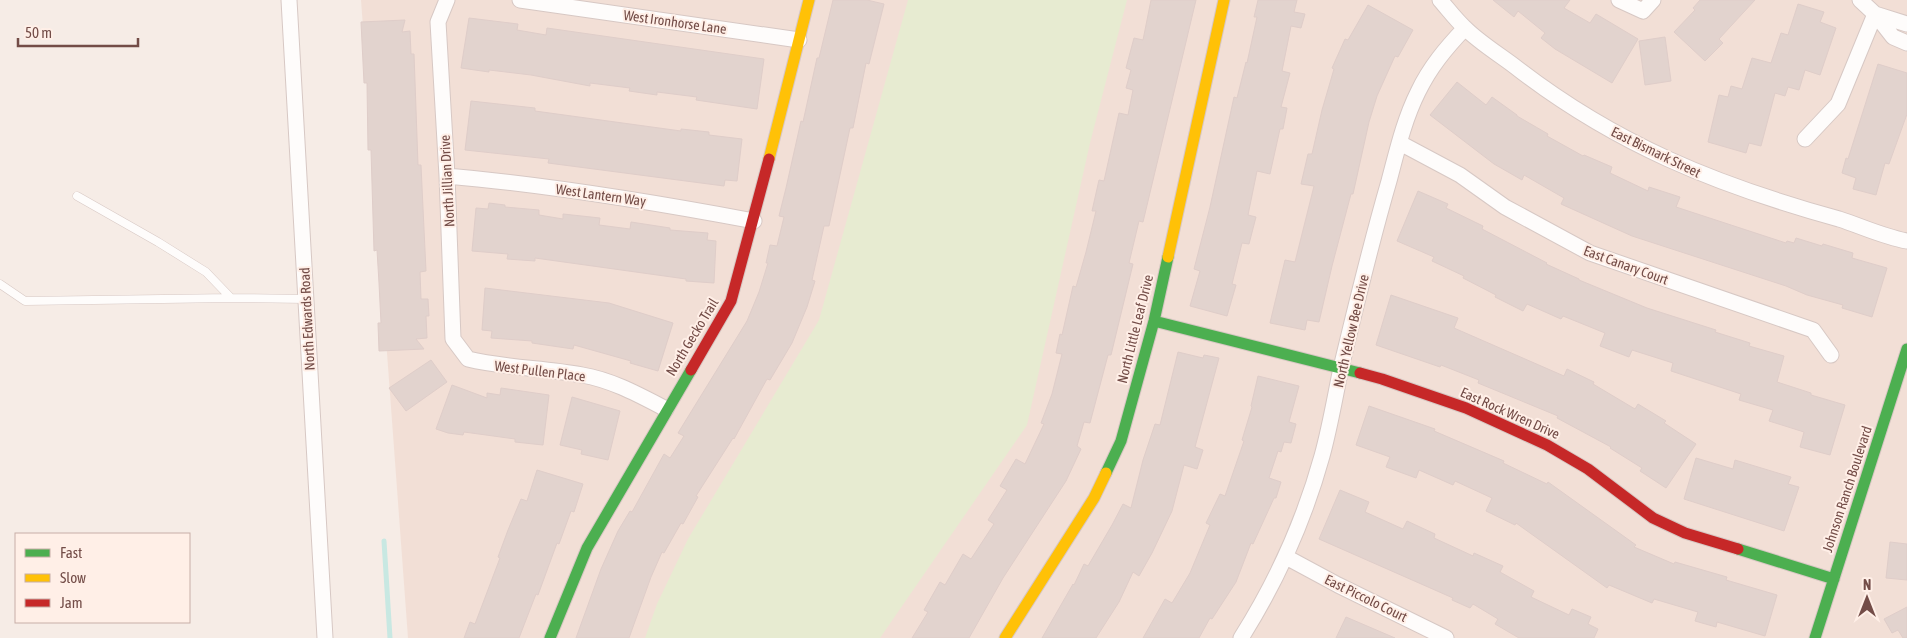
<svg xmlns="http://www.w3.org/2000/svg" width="1907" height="638" font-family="'Asap Condensed',sans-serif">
	<rect width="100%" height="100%" fill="#f6ece6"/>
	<!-- residential -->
	<path fill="#f2dfd6" d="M361,0H1907V638H408Z"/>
	<!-- green -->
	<path fill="#e7ebd1" d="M908,0H1127L1090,143L1027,425L880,638H645L657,604L688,539L819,320Z"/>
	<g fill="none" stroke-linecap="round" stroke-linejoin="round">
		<!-- stream -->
		<path stroke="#c8e8e2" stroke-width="5" d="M384,541L390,638"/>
	</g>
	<!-- building -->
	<path fill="#e2d3ce" stroke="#dfcdc9" d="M833,0H867L884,4L869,64L866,63L853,128H850L829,226H824L812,280L815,281L807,307L792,343L770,380L767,379L734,439L733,438L696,496L698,497L683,524L681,523L664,553L662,552L651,577L629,638H576L601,569L618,531L630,511L632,512L664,454L670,458L684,436L678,433L747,321L759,292L768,263H766L770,245L777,246L784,217L779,216L786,188L801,121L803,122L817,58H819Z
		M1151,0H1196L1143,222L1139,221L1129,263L1133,264L1111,355H1108L1090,423L1084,422L1077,446L1081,449L1066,481L1003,578L969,638H912L928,612L924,610L940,582L945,585L963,554L971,559L994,524L988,520L1007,490L1000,486L1016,459L1025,464L1044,424L1041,423L1052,394L1062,354L1056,353L1060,334L1062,335L1073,286L1076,287L1086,252L1096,211H1092L1099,180L1104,181L1119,113L1128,115L1133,90L1126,88L1131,70L1126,68L1134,38L1143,40Z
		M1258,0H1297L1294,12L1305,14L1301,28L1291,26L1282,71L1290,73L1281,107L1287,108L1283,129H1280L1270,174L1257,171L1248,215L1256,217L1249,244L1242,243L1232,284L1236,285L1227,316L1190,306L1200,271L1194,269L1210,207L1234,97L1237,98L1246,62L1247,63L1257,17H1254Z
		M1493,0H1570L1564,8L1590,23L1596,14L1638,39L1612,83L1555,49L1541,38L1545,33L1518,11L1514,17Z
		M1700,0H1755L1719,39L1723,43L1705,61L1674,32L1695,10L1693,8Z
		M1798,4L1824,12L1820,22L1836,28L1820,75L1805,70L1799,90L1788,87L1785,96L1775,93L1761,146L1749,143L1746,153L1708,142L1719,95L1728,97L1731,86L1742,89L1752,58L1771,63L1781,33L1788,35Z
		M1368,5L1413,30L1398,57L1395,56L1377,96L1369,122L1353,194H1351L1332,266L1319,322L1307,320L1305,330L1270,323L1285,260L1295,262L1314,186L1301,184L1308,154H1312L1322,110L1334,69L1332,68L1345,39L1348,40Z
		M469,18L518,24L517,30L546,35L547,28L764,59L757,109L696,100L697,97L657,92V95L629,91L630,88L590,83V86L531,75L489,70V72L461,68Z
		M405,20L402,32L410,31L411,54H414L418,165H421L422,187L426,271L420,272L421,299H428L429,316H426L427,338L416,339L424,349L379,351L378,323H381L379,283L377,250L374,251L371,150H368L367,83H364L361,22Z
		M1665,37L1671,81L1645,85L1639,41Z
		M1878,64L1907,73V114L1889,164L1885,163L1876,195L1853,189L1856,178L1842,173L1846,158L1848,159Z
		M1457,82L1486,105L1492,97L1517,115V116L1548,134L1547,136L1583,156L1584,155L1612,167L1610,173L1648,191L1649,187L1680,197L1676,207L1786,243L1787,241L1794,243L1796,238L1822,246L1823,244L1853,253L1852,258L1887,268L1872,317L1842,308L1843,305L1807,295L1786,286L1632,236L1561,204L1564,198L1524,175L1522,180L1494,164L1430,115Z
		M471,101L535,108V111L681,131V129L709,132V135L742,139L737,181L725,180L724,186L548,163L549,159L465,150Z
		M1418,191L1448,204L1446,208L1483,226L1482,229L1547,263L1546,264L1579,279V280L1647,308L1716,330L1715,332L1750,343L1749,346L1784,356L1777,382L1811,393V395L1845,405L1830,455L1800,447L1804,432L1769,421L1773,410L1739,400L1741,394L1671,371L1673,363L1632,350L1629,357L1600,346L1605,333L1563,316L1561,319L1527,304L1523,311L1495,297L1496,295L1463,278L1464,276L1432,261L1434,257L1397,241Z
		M489,203L505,205V207L539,210V215L563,219V214L600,218L599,225L630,229L631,222L670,228V230L708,233L707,240L716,241L714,283L686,281V279L535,258V261L507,259L508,254L472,251L476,208L488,209Z
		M485,288L609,303L673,323L658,371L630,363L631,361L574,345L573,349L532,343V341L491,338L492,331L482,330Z
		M1391,295L1458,318L1454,328L1564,376L1567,369L1594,382L1593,384L1635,409L1638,404L1666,421L1664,423L1696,444L1666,488L1640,471L1642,468L1610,448L1611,447L1557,418L1558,416L1478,383L1479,380L1441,365L1440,367L1376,345Z
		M1178,352L1203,358L1204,355L1219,358L1195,447L1203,450L1197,469L1184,465L1172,511L1152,553L1139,576L1133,572L1119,602L1096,638H1042L1073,584L1074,585L1084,564L1088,566L1112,525L1123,504L1131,508L1143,460L1155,424L1160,425Z
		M431,360L447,382L406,411L389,388Z
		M1258,376L1299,386L1289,422L1296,424L1291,443L1284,442L1281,452L1278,451L1269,478L1281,482L1276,498H1274L1253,544L1251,543L1236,582L1212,619L1210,618L1199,638H1143L1165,599L1172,603L1190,573L1210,525L1206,523L1220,494L1225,496L1244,441L1242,440L1252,407L1251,406Z
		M452,385L487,398V393L500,395L501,388L549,395L543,445L515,442V439L464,432L463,435L448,433L436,429Z
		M572,397L620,411L608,460L581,454L582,450L560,445Z
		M1369,406L1435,429L1434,431L1504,461L1503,463L1547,484L1548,482L1636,545L1634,547L1674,564L1675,562L1727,577L1726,580L1777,595L1765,636L1717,622L1716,627L1695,621L1698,612L1654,599L1652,603L1609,585L1607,588L1516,523L1515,525L1486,511L1492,498L1455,481L1453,485L1419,470L1416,478L1386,467L1390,457L1356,445Z
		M1696,458L1733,469L1735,460L1791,477L1788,484L1799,487L1784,531L1684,499Z
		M537,470L583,484L574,512L571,511L559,544L557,543L538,595L536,594L519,638H464L470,622L475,624L500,558L498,557L508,530L521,499L527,501Z
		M1340,490L1369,502L1365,512L1403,529L1407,521L1435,534L1434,538L1473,556L1474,553L1503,566L1500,572L1534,591L1531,597L1569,615L1572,609L1591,617L1588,624L1598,629L1594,638H1519L1495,624L1498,619L1473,604L1470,608L1452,600L1453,598L1319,539Z
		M1890,542L1907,544V580L1886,578Z
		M1907,607V638H1903L1898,630L1892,633L1884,619Z
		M1346,617L1395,638H1336Z"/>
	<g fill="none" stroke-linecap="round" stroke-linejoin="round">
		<!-- lane casing -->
		<g stroke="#d7c8c4" stroke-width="9">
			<path id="lane" d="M77,196L158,242L206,272L231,298
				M0,284L25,301L231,298L306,299"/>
		</g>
		<!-- street casing -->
		<g stroke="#d7c8c4" stroke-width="17">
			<path id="street" d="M289,0L325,638
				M447,0L438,22L447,176L453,339L468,359C505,368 544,368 582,375C612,380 639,395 666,409
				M520,0L799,40
				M1440,0C1448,9 1456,20 1465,28C1479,42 1497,53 1513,65C1614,144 1716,185 1839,219C1861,226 1884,237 1907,241
				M1619,0L1643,11L1653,0
				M1860,0L1875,14L1893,37L1907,43
				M1875,14L1907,24
				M1805,139L1838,104L1875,14
				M1400,143L1460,175L1505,207L1590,253L1813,330L1831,355
				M447,176C550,185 653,202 754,221
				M1286,557L1338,585L1446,638
				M1241,638C1277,581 1304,521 1322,456C1330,427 1335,397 1341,368C1356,305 1371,243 1389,181C1397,151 1404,120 1418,92C1430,67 1446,48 1465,28"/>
		</g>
		<!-- fast casing -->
		<g stroke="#d7c7c3" stroke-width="13">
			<path id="fast" d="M1154,321L1360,373
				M1106,473L1121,441L1154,321L1168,257
				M1738,549L1834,579
				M550,638L587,548L691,370
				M1815,638L1907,349"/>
		</g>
		<!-- slow casing -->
		<g stroke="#d7c7c3" stroke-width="13">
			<path id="slow" d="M769,159L809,0
				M1168,257L1224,0
				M1005,638L1094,498L1106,473"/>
		</g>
		<!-- jam casing -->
		<g stroke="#d7c7c3" stroke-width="13">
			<path id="jam" d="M691,370L731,301L769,159
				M1360,373L1382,379L1466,408L1547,445L1588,469L1653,518L1685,533L1738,549"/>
		</g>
		<!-- lane -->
		<use href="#lane" stroke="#fefcfb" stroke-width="8"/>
		<!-- street -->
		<use href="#street" stroke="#fefcfb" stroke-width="15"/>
		<!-- fast -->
		<use href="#fast" stroke="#4caf50" stroke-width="11"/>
		<!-- slow -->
		<use href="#slow" stroke="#ffc107" stroke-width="11"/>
		<!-- jam -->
		<use href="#jam" stroke="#c62828" stroke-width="11"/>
	</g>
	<g text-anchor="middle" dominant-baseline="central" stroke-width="4" stroke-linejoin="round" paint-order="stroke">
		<!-- street labels -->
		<g font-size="14" fill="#734c47" stroke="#ffefe7">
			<text transform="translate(675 22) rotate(8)">West Ironhorse Lane</text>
			<text transform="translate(1656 152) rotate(26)">East Bismark Street</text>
			<text transform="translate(447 181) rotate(-93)">North Jillian Drive</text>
			<text transform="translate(601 195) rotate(8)">West Lantern Way</text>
			<text transform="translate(1626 265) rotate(20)">East Canary Court</text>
			<text transform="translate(307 319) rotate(-93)">North Edwards Road</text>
			<text transform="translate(1135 329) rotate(-76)">North Little Leaf Drive</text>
			<text transform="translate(1351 331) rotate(-77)">North Yellow Bee Drive</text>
			<text transform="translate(692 337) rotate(-59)">North Gecko Trail</text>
			<text transform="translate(540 371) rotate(7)">West Pullen Place</text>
			<text transform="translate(1510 413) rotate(24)">East Rock Wren Drive</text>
			<text transform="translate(1847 489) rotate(-72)">Johnson Ranch Boulevard</text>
			<text transform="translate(1366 598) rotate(26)">East Piccolo Court</text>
		</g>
	</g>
	<!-- legend -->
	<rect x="15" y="533" width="175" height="90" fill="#ffefe7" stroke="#c7aea7"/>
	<rect x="25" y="549" width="25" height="8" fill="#4caf50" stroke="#c7aea7"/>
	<text x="60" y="558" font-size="15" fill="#734c47">Fast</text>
	<rect x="25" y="574" width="25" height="8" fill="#ffc107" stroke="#c7aea7"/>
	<text x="60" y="583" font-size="15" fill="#734c47">Slow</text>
	<rect x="25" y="599" width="25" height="8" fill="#c62828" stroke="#c7aea7"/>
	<text x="60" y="608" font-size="15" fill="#734c47">Jam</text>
	<!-- north arrow -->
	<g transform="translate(1867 598)" stroke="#ffefe7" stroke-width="4" paint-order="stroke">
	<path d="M0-4L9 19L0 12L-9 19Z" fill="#734c47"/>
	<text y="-8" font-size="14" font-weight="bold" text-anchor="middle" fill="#734c47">N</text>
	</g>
	<!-- scale -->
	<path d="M18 38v8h120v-8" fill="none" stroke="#734c47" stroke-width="2.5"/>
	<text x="25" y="38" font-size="15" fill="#734c47" stroke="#ffefe7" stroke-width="4" paint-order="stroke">50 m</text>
</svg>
